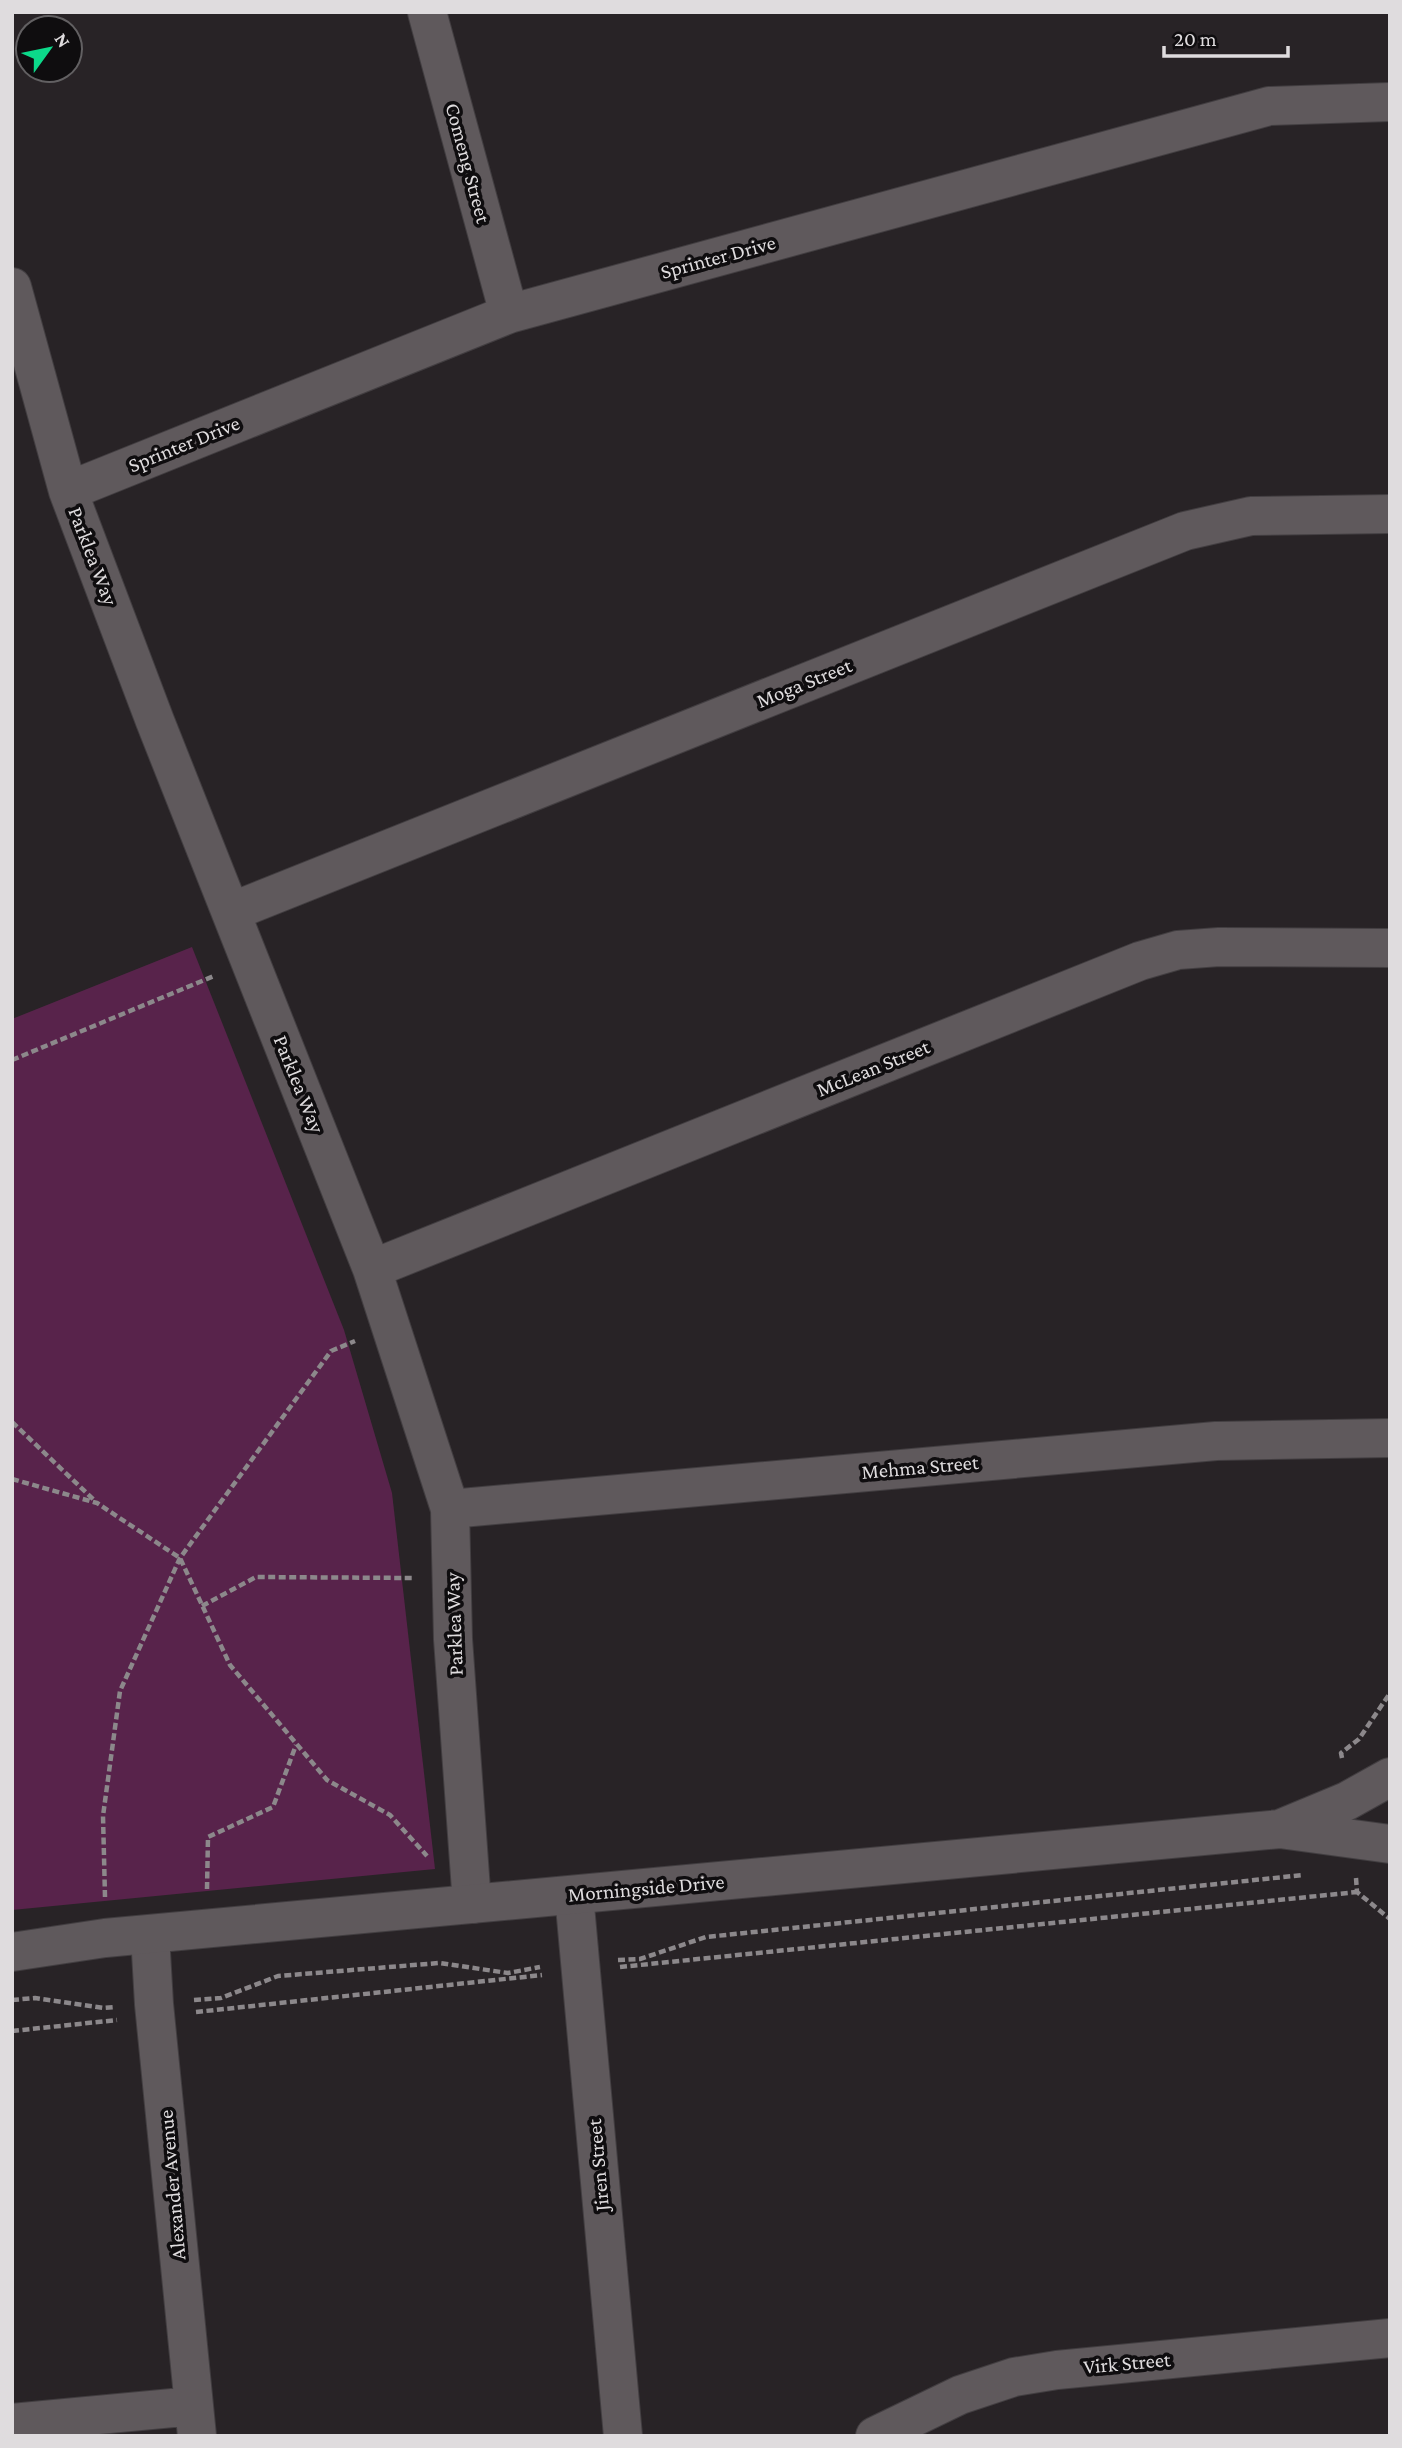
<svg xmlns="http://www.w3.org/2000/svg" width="1402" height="2448" font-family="'Crimson Pro',serif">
	<rect width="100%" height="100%" fill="#282326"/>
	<!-- green -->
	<path fill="#58234b" d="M192,947L344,1330L392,1493L435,1869L12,1910V1019Z"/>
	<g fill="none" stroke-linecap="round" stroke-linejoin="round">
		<!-- street casing -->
		<g stroke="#423e41" stroke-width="40">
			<path id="street" d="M427,12L509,314
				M12,287L68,491L155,721L372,1269L450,1509L453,1639L472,1904
				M68,491L509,314L1269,106L1390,102
				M231,912L1185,531L1251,516L1390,514
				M372,1269L1140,961L1178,950L1219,947L1390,948
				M450,1509L1216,1441L1390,1438
				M574,1895L623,2436
				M150,1935L154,2004L197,2436
				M12,2423L194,2406
				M875,2436L960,2395L1014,2377L1057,2370L1390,2338"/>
		</g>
		<!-- secondary casing -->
		<g stroke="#423e41" stroke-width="40">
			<path id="secondary" d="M1282,1828L1347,1801L1390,1777
				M12,1952L105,1938L1280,1829L1390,1844"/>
		</g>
		<!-- path -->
		<path stroke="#8c888b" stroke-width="4.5" stroke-dasharray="7 3.5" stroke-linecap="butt" d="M12,1060L214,976
			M12,1422L95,1501
			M12,1479L97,1503L180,1558L230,1665L327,1780L390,1815L427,1856
			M202,1606L256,1577L412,1578
			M1342,1758L1341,1753L1359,1739L1390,1693
			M1356,1878L1357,1892L1390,1919
			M207,1889L208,1837L273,1807L296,1745
			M105,1897L103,1816L120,1691L180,1558L331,1351L355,1341
			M618,1960L640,1959L706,1937L1303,1875
			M620,1967L1357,1892
			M12,2000L35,1998L104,2008L116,2007
			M194,2000L221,1998L278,1976L439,1963L508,1973L540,1967
			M196,2012L542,1975
			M12,2031L117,2020"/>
		<!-- street -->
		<use href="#street" stroke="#5f595c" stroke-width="38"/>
		<!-- secondary -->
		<use href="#secondary" stroke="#5f595c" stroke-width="38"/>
	</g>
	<g text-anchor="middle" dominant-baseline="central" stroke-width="7" stroke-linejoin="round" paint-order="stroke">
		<!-- street labels -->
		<g font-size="21" fill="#dfdcde" stroke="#0f0d0f">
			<text transform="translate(468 163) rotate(75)">Comeng Street</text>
			<text transform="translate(718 257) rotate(-15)">Sprinter Drive</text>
			<text transform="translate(184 444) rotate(-22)">Sprinter Drive</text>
			<text transform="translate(93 556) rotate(69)">Parklea Way</text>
			<text transform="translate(804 683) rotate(-22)">Moga Street</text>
			<text transform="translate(873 1068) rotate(-22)">McLean Street</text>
			<text transform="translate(299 1084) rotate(68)">Parklea Way</text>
			<text transform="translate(920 1467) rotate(-5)">Mehma Street</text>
			<text transform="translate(454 1624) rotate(-92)">Parklea Way</text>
			<text transform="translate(646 1888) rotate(-5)">Morningside Drive</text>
			<text transform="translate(598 2165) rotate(-95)">Jiren Street</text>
			<text transform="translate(172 2185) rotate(-95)">Alexander Avenue</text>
			<text transform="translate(1127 2363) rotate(-5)">Virk Street</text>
		</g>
	</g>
	<!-- border -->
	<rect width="1402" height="2448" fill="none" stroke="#dfdcde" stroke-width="28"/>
	<!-- north arrow -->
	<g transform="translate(49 49) rotate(57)"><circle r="33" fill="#0f0d0f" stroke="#626062" stroke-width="2"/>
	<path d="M0-5L12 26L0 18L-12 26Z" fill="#0cd98a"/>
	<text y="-10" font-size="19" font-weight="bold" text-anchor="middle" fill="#dfdcde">N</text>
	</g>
	<!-- scale -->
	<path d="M1164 46v10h124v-10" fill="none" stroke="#dfdcde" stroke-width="3.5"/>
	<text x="1174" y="46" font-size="21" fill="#dfdcde" stroke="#0f0d0f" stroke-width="5" paint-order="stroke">20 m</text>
</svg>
